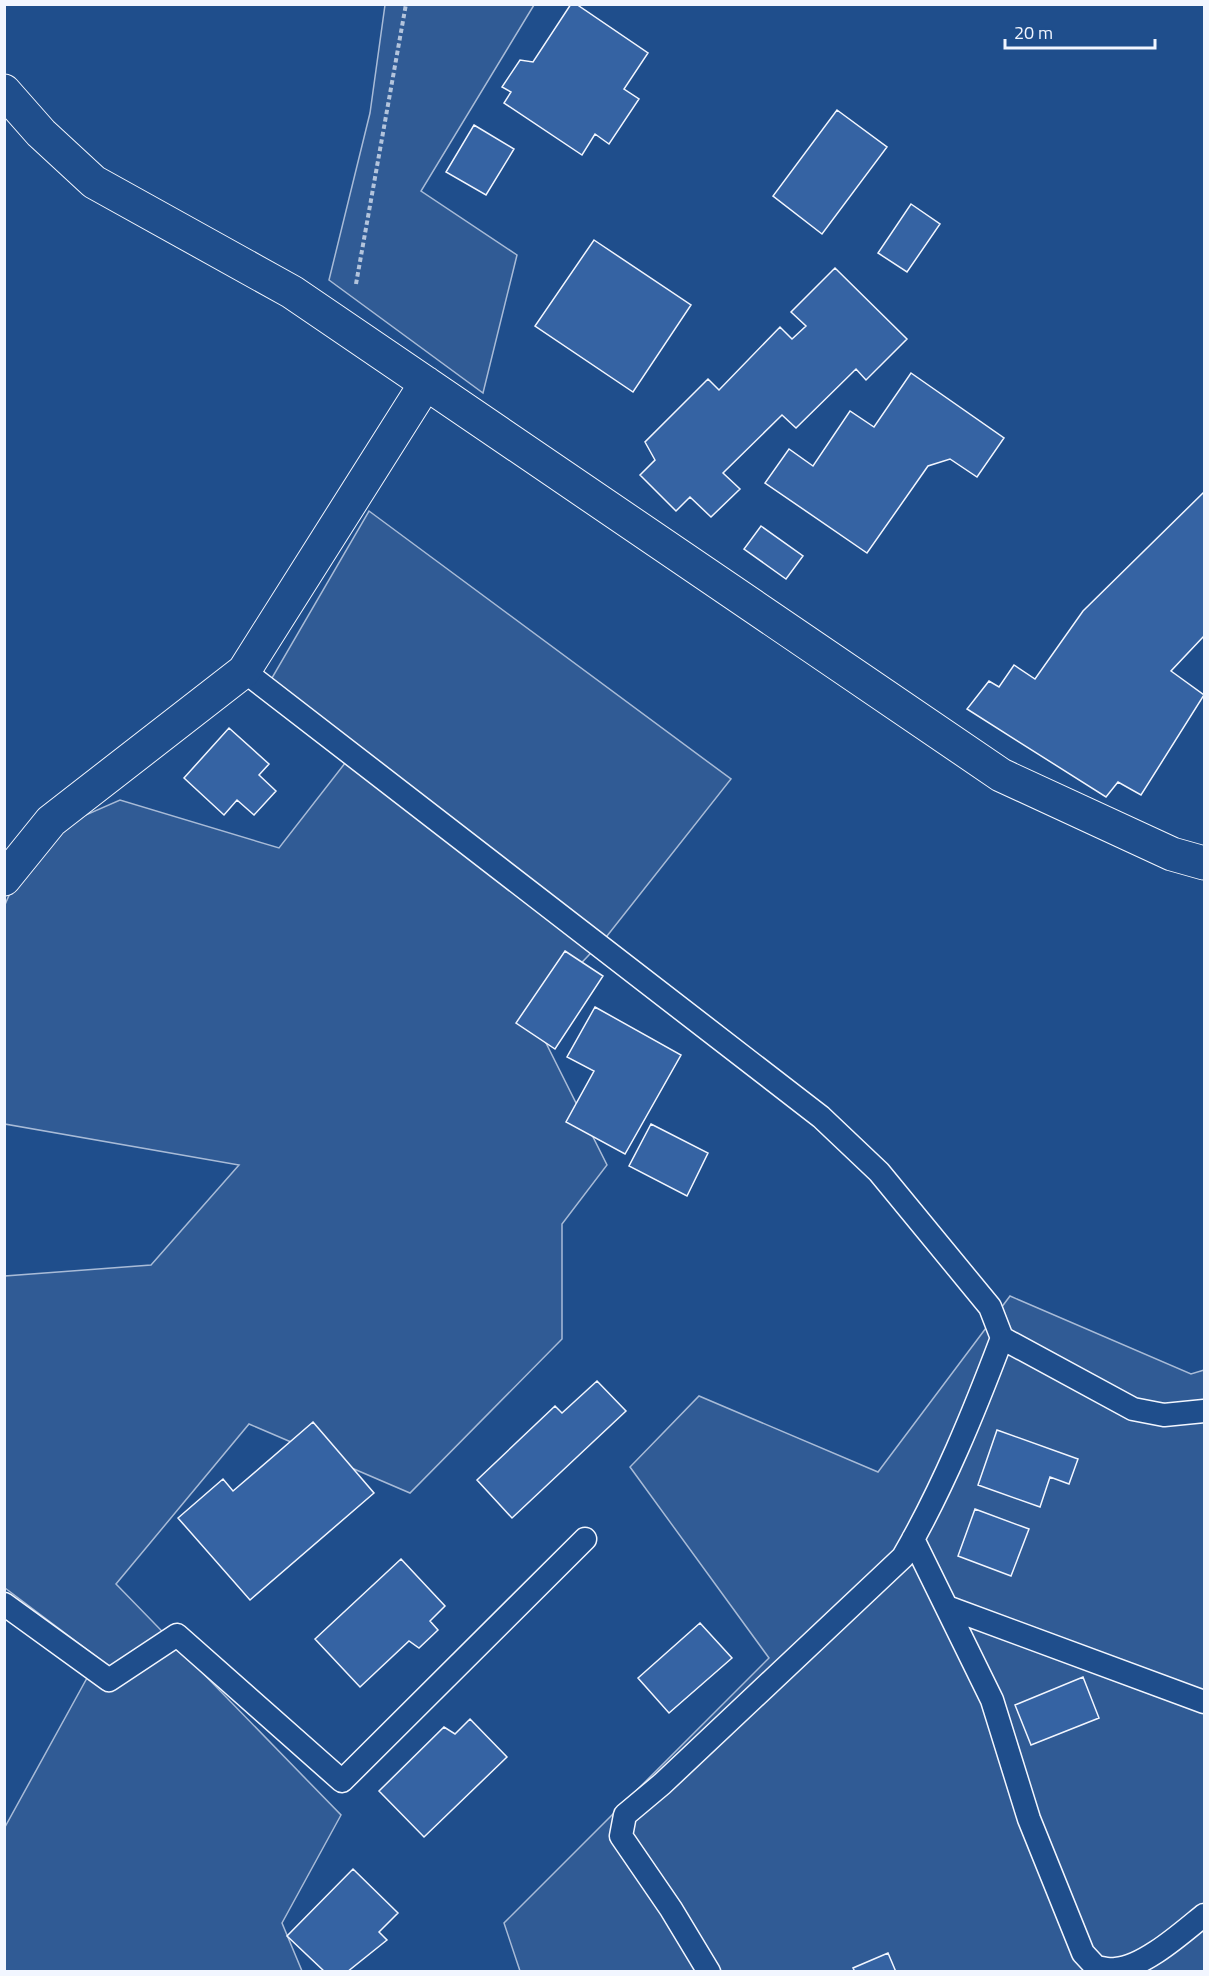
<svg xmlns="http://www.w3.org/2000/svg" width="1209" height="1976" font-family="'Titillium Web',sans-serif">
	<rect width="100%" height="100%" fill="#1f4e8c"/>
	<!-- built -->
	<path fill="#305b95" stroke="#a8bbd7" stroke-width="1.5" d="M385,5H534L421,191L517,255L483,393L329,280L370,113Z
		M369,511L731,779L607,936L532,1015L607,1165L562,1224V1339L410,1493L249,1424L116,1584L341,1815L282,1923L302,1971H5V1827L98,1658L5,1588V1276L151,1265L239,1165L5,1124L4,907L10,893L65,824L120,800L279,848L356,749L269,683Z
		M1010,1296L1191,1374L1204,1370V1971H520L504,1923L769,1658L630,1467L699,1396L878,1472Z"/>
	<!-- building -->
	<path fill="#3563a3" stroke="#f2f6ff" stroke-width="1.5" d="M571,4H576L648,53L624,89L639,99L609,144L595,134L582,155L504,103L511,92L502,87L520,60L533,62Z
		M837,110L887,147L822,234L773,196Z
		M474,125L514,149L486,195L446,172Z
		M911,204L940,224L907,272L878,253Z
		M594,240L691,305L633,392L535,326Z
		M835,268L907,339L866,380L856,369L796,428L782,415L723,473L740,489L711,517L690,497L676,511L640,475L655,460L645,442L708,379L719,390L780,327L792,339L806,326L791,312Z
		M911,373L1004,438L977,477L950,459L928,466L867,553L765,483L789,449L813,466L850,411L874,427Z
		M1204,492V636L1171,671L1204,695L1141,795L1118,782L1106,797L967,709L989,681L999,687L1014,665L1035,679L1083,611Z
		M761,526L803,556L786,579L744,549Z
		M229,728L269,764L259,775L276,791L254,815L237,800L224,815L184,778Z
		M565,951L603,976L555,1049L516,1023Z
		M595,1007L681,1055L625,1154L566,1122L594,1071L567,1057Z
		M651,1124L708,1153L687,1196L629,1166Z
		M597,1381L626,1411L512,1518L477,1480L555,1406L562,1413Z
		M313,1422L374,1493L250,1600L178,1518L223,1479L233,1491Z
		M997,1430L1078,1459L1069,1484L1050,1477L1040,1507L978,1485Z
		M975,1509L1029,1529L1011,1576L958,1556Z
		M401,1559L445,1606L430,1621L438,1630L419,1648L409,1641L360,1687L315,1639Z
		M700,1623L732,1658L669,1713L638,1678Z
		M1083,1677L1099,1718L1031,1745L1015,1705Z
		M470,1719L507,1757L424,1837L379,1791L444,1727L455,1734Z
		M353,1869L398,1913L379,1932L387,1940L347,1972H325L287,1936Z
		M888,1953L896,1972H855L853,1968Z"/>
	<g fill="none" stroke-linecap="round" stroke-linejoin="round">
		<!-- lane casing -->
		<g stroke="#f2f6ff" stroke-width="25">
			<path id="lane" d="M244,671L821,1117L879,1172L990,1307L1002,1338L1133,1409L1164,1415L1204,1411
				M913,1539L992,1700L1029,1819L1083,1953L1096,1967C1102,1968 1109,1970 1115,1969C1143,1968 1183,1932 1204,1915
				M4,1604L109,1680L177,1635L342,1781L585,1539
				M947,1607L1204,1702
				M709,1972L671,1909L621,1836L625,1815L662,1784L903,1557C943,1488 974,1412 1002,1338"/>
		</g>
		<!-- street casing -->
		<g stroke="#f2f6ff" stroke-width="35">
			<path id="street" d="M4,91L41,133L94,182L292,292L1001,775L1172,854L1204,863
				M4,879L51,821L244,671L426,383"/>
		</g>
		<!-- path -->
		<path stroke="#b3c4dc" stroke-width="4" stroke-dasharray="4.5 3" stroke-linecap="butt" d="M356,284L406,4"/>
		<!-- lane -->
		<use href="#lane" stroke="#1f4e8c" stroke-width="22"/>
		<!-- street -->
		<use href="#street" stroke="#1f4e8c" stroke-width="33"/>
	</g>
	<!-- border -->
	<rect width="1209" height="1976" fill="none" stroke="#f2f6ff" stroke-width="12"/>
	<!-- scale -->
	<path d="M1005 39v9h150v-9" fill="none" stroke="#f2f6ff" stroke-width="3"/>
	<text x="1014" y="39" font-size="18" fill="#f2f6ff" stroke="#1f4e8c" stroke-width="4.5" paint-order="stroke">20 m</text>
</svg>
